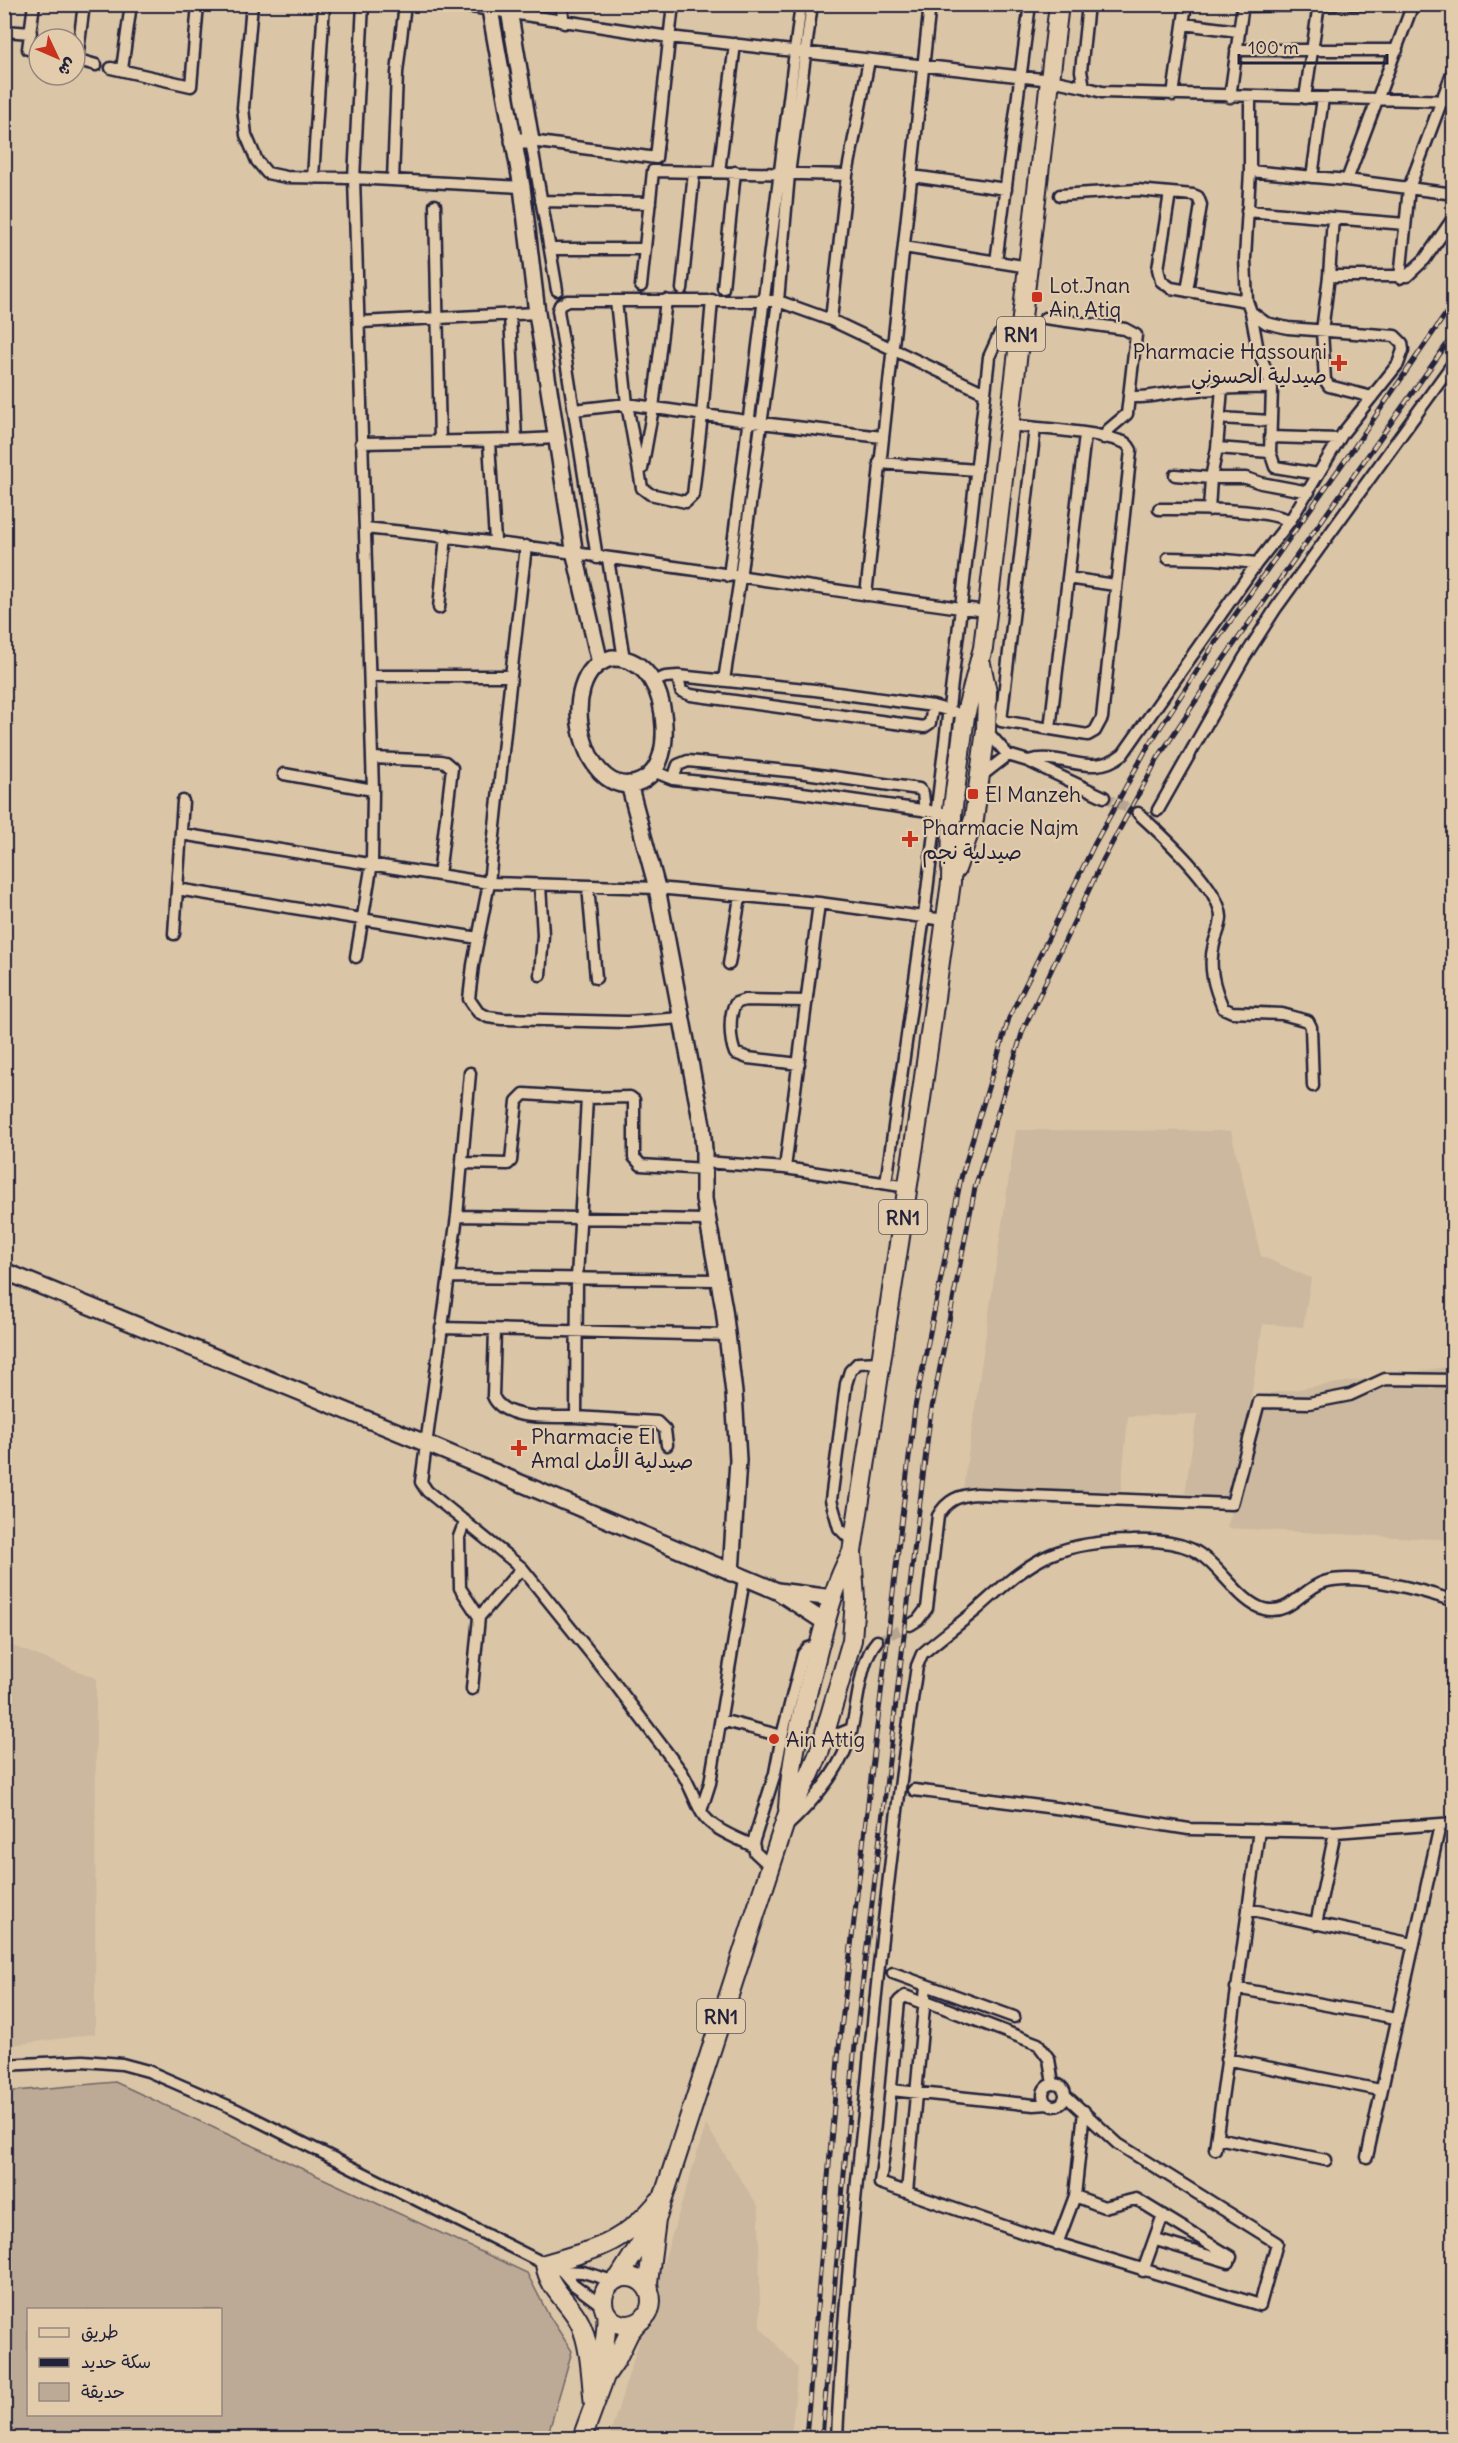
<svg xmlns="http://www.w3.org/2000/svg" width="1458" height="2443" font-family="Delius,'Playpen Sans Arabic',sans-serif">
	<rect width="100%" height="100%" fill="#dbc5a7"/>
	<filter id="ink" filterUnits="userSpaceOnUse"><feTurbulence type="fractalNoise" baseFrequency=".0167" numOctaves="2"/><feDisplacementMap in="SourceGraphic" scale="12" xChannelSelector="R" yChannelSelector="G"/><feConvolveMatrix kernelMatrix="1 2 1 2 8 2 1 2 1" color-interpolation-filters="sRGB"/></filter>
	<g filter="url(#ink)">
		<!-- built -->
		<path fill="#cbb89e" d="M1016,1130L1231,1131L1261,1256L1311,1278L1303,1327L1263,1324L1234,1501L1185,1493L1197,1414L1128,1416L1121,1491L963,1489Z
			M1453,1366V1540L1227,1528L1264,1394Z
			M5,1643L96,1678L95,2034L5,2046Z
			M706,2125L759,2208L760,2327L798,2368L791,2438H609Z"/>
		<!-- green -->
		<path fill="#bdaa96" stroke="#706668" stroke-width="1.5" fill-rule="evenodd" d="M115,2082L527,2273L548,2314L572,2351L547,2438H5V2092ZM28,2310H220V2414H28Z"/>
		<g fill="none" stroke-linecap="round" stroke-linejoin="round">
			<!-- street-tunnel -->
			<path stroke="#b6a491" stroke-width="10" stroke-dasharray="10 5" stroke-linecap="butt" d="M1104,797L1138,813
				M877,1641L910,1625"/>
			<!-- street casing -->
			<g stroke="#22223b" stroke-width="15">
				<path id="street" d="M34,4L28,49L39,51
					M252,4L243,108L246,135L257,161L267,173L286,177L354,178L522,187
					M452,4L669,37L1051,80L1084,87
					M561,4L564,23
					M1088,4L1081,71L1084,87L1102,92L1454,101
					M1243,6L1369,4
					M1184,24L1238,31
					M4,31L31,33
					M1236,50H1397
					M75,59L96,65
					M77,59L84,4
					M111,68L191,86L198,4
					M122,69L131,4
					M1173,95L1186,4
					M1230,97L1243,4
					M1305,98L1319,4
					M1250,171L1347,180L1454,194
					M719,172L735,44
					M847,175L869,60
					M912,176L1006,189
					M1312,177L1323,98
					M313,178L324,4
					M393,180L397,73L405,4
					M1347,180L1413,4
					M1170,193L1158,269L1161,281L1171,288L1247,301
					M1060,195L1137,190L1193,195L1198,197L1201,205L1187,291
					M541,201L650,203
					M435,205L440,441
					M1247,211L1405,224
					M904,247L1029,267
					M550,249H645
					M996,262L1030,4
					M1329,276L1333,218
					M1400,278L1409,188L1454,68
					M641,286L653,171L847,175L831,320
					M723,288L735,172
					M682,289L694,172
					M557,290L531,141L656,158L673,4
					M616,301L627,404L642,488L650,494L686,502L693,495L702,415L712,300
					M1251,312L1257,345L1272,388L1270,452L1275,467L1318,474
					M1045,318L1125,329L1136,335L1127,414L1108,430L1104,438
					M361,322L537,313
					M1131,397C1150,398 1159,394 1177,392C1209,389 1240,387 1272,388
					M1372,397L1329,386L1325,380L1322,331L1329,276H1407L1425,259L1454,217
					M574,410L627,404L761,423L882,437
					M1220,418L1270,421
					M1009,425C1041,429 1091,431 1120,441C1126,442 1128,445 1131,450L1102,718L1095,731L1088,735L1001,721L1035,428
					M1270,437L1338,439
					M516,440L556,438
					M489,442L495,541
					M361,443L516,440L510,315
					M1217,448L1222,388
					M879,463L977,470
					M642,469L653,408L666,300
					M1175,475L1211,478L1217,448L1270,452
					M1159,509C1190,509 1265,508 1290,521
					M1209,510L1211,478H1246L1261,483L1309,492
					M365,528C564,548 763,581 961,608L924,916L886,1183
					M597,558L558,310L560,305L567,301H778L831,320L985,393
					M1168,558L1215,559L1257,563
					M608,559L624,659
					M729,576L801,4
					M1068,578L1115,585
					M866,595C886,398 910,201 930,4
					M439,608L446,536
					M987,611L961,608L989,357L999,335
					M371,676H511L526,546
					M511,676L489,883L473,965L469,999L478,1012L488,1017L502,1019L627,1022L682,1018
					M678,676L681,691L691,695L924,727L930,723L933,706
					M724,680L740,578L778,301L789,174L812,4
					M653,682L665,677L678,676L815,690L933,706L954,712
					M1050,729L1085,435
					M986,730L1008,755
					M373,758L440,761L445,762L452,768L439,875
					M1028,761C1064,751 1090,780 1123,754L1257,563L1290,521L1343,433L1398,364L1403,350L1402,343L1395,336L1288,328L1266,323L1251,312L1247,301L1245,259L1250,171V97
					M653,771L673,779L795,792L943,813
					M284,774L373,790
					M981,776L1008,755L1028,761L1104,797
					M673,779L678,765L688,761L798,772L919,789L923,793L925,811
					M1158,810L1244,658L1276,608L1454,362
					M1138,813C1160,833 1220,887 1221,917C1221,927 1216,935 1214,944C1208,967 1214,987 1223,1008L1232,1012L1282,1014L1308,1021L1311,1027L1313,1086
					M181,834L489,883L657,888L819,903L945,920
					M540,885L543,935L540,975
					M588,886L596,978
					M177,889L478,938
					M174,934L183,801
					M356,957L372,863L373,790L354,178L363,4
					M729,964L740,897
					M799,1064L748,1058L735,1053C730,1041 728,1014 736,1003L745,1000L807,1001
					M470,1073L457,1216L421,1482L427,1491L522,1568L609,1676L681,1771C690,1785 694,1799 702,1813C711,1829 737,1838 753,1846
					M705,1162L785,1168L908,1187
					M462,1163L508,1164L511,1161L517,1101L524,1094L587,1098
					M785,1168L819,903
					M457,1216L707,1220
					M449,1277L719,1280
					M441,1328L727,1335
					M495,1330L493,1396C504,1422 552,1416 576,1417
					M667,1445L665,1430L657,1422L576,1417L577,1278L587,1098L630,1097L634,1100V1157L641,1165L705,1169
					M465,1521L459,1537L460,1588L479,1617
					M854,1543L839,1528L831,1500L846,1384L850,1371L858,1363L880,1362
					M910,1625L918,1620L927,1608L938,1516C947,1500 959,1495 977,1494L1232,1504L1259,1402L1309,1403L1350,1395L1385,1379L1454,1380
					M472,1689L479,1617L522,1568
					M721,1720L782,1736
					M826,1733L839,1734L851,1729
					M914,1790L1063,1809L1189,1829L1335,1832L1454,1823
					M701,1811L710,1783L744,1579
					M786,1827C808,1807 836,1775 847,1746C858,1717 857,1663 877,1641
					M771,1867L755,1852L753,1843L775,1773L782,1736L803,1654L808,1648L820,1645
					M1248,1909L1413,1944
					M1316,1924L1335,1832
					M893,1973L1014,2017
					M1236,1988L1396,2018
					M926,2001L1038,2044L1049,2059L1053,2084
					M925,2004L905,1996L899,2001L887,2129L880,2183L1024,2233L1260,2305L1277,2243L1118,2144L1065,2095
					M1226,2059L1380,2090
					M4,2065L83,2061L122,2064L148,2071L235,2109L545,2264L562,2271L583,2272L613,2281
					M1043 2095a11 11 0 1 1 22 0a11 11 0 1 1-22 0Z
					M891,2090L1034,2105L1048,2104
					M1217,2138L1326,2160
					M1215,2149L1259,1830
					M1367,2157L1440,1825
					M907,2192L926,1986
					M1075,2196L1104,2207L1136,2199L1231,2257L1229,2262L1156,2240
					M1057,2244L1075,2196L1084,2111
					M562,2271L573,2284L604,2307
					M1143,2271L1163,2215
					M837,2438C842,2326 853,2215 865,2104C879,1957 895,1811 917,1666L922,1654C939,1639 957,1626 975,1611C998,1591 1023,1566 1052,1554C1077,1544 1105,1541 1132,1541C1152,1540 1173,1541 1191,1549C1218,1561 1239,1603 1264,1609C1290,1616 1303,1588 1324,1582C1356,1572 1422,1590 1454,1601"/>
			</g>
			<!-- secondary casing -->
			<g stroke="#22223b" stroke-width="20">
				<path id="secondary" d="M489,4L522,187L537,313L575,555L600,663
					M508,4L531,141H513
					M612,658C649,657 663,695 664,726C665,744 662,768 645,779C586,814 549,673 612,658Z
					M629,784L657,888L702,1125L704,1150V1199L724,1309L734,1393L738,1460L731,1573
					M4,1271L425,1443L777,1591L826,1623
					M777,1591L833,1598"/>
			</g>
			<!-- primary casing -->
			<g stroke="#22223b" stroke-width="22">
				<path id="primary" d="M956,869L974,819L986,730L987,692L981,664
					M788,1808C791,1755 804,1706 817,1654C826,1620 834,1585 851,1554
					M603 2301a24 24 0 1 1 48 0a24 24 0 1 1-48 0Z
					M618,2279L654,2222
					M649,2290L648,2283L656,2220L788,1813L810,1774L819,1753L852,1640L855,1599L852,1552L921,1099L951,882L952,814L965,716L983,648L1059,4
					M605,2376C599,2354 609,2334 606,2313
					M594,2405C591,2379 591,2347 580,2323C569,2301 549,2290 545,2264C596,2249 623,2244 659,2201
					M582,2438L605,2376L616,2360L629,2333L636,2324"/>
			</g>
			<!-- street -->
			<use href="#street" stroke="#e3ccac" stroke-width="10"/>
			<!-- secondary -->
			<use href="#secondary" stroke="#e3ccac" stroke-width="15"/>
			<!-- primary -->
			<use href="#primary" stroke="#e3ccac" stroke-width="18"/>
			<!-- rail casing -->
			<g stroke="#22223b" stroke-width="5">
				<path id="rail" d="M806,2438L839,2047L915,1407L961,1178L1009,1018L1094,845L1147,748L1215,643L1353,449L1454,302
					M822,2438L854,2054L930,1418L975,1188L1023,1030L1103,860L1158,758L1220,664L1454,334"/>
			</g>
			<!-- rail -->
			<use href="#rail" stroke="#e3ccac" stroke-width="3" stroke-dasharray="9" stroke-linecap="butt"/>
		</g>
	</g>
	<!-- markers -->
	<g fill="#c8321e" stroke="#e3ccac" stroke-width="2">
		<rect x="1031" y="291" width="12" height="12" rx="3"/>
		<path d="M1336 354h6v6h6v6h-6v6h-6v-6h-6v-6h6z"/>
		<rect x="967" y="788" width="12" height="12" rx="3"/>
		<path d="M907 830h6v6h6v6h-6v6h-6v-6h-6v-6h6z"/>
		<path d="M516 1439h6v6h6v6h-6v6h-6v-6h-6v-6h6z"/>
		<circle cx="774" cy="1739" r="6"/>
	</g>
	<g text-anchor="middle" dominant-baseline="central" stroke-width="4.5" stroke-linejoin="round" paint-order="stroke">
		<!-- shield labels -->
		<g fill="#e3ccac" stroke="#5c555d" stroke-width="1.5">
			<rect x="997" y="317" width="48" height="34" rx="4.5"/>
			<rect x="879" y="1200" width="48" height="34" rx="4.5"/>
			<rect x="697" y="1999" width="48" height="34" rx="4.5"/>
		</g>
		<g font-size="20" font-weight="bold" fill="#22223b">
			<text x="1021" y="334">RN1</text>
			<text x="903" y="1217">RN1</text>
			<text x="721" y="2016">RN1</text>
		</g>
		<!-- poi labels -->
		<g font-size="21" fill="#22223b" stroke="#e3ccac" text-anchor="start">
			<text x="1049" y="285">Lot.Jnan<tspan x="1049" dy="24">Ain Atiq</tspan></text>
			<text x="1327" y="351" text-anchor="end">Pharmacie Hassouni<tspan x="1327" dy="24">صيدلية الحسوني</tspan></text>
			<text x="985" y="794">El Manzeh</text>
			<text x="922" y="827">Pharmacie Najm<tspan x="922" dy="24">صيدلية نجم</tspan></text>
			<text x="531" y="1436">Pharmacie El<tspan x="531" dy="24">Amal صيدلية الأمل</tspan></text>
			<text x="786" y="1739">Ain Attig</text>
		</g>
	</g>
	<!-- margin -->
	<rect width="1458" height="2443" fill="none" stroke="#e3ccac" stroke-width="24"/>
	<rect x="12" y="12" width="1434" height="2419" fill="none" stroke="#22223b" stroke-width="2" filter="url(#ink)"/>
	<!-- legend -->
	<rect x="27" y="2308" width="195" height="108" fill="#e3ccac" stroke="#96887f" stroke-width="1.5"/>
	<rect x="39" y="2328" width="30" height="9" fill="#e3ccac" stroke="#96887f" stroke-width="1.5"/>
	<text x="81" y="2338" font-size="18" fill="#22223b">طريق</text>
	<rect x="39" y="2358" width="30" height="9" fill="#22223b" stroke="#96887f" stroke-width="1.5"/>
	<text x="81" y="2368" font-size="18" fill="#22223b">سكة حديد</text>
	<rect x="39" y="2383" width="30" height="18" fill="#bdaa96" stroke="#96887f" stroke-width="1.5"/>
	<text x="81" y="2398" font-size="18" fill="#22223b">حديقة</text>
	<!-- north arrow -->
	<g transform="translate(57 57) rotate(134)"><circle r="28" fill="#e3ccac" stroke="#96887f" stroke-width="1.5"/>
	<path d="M0-4.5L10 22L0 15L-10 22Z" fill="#c8321e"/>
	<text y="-9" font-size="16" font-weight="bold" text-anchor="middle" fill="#22223b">ش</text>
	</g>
	<!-- scale -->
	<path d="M1239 54v9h148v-9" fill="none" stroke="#22223b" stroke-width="3"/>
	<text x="1248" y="54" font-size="18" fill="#22223b" stroke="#e3ccac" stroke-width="4.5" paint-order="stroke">100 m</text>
</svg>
